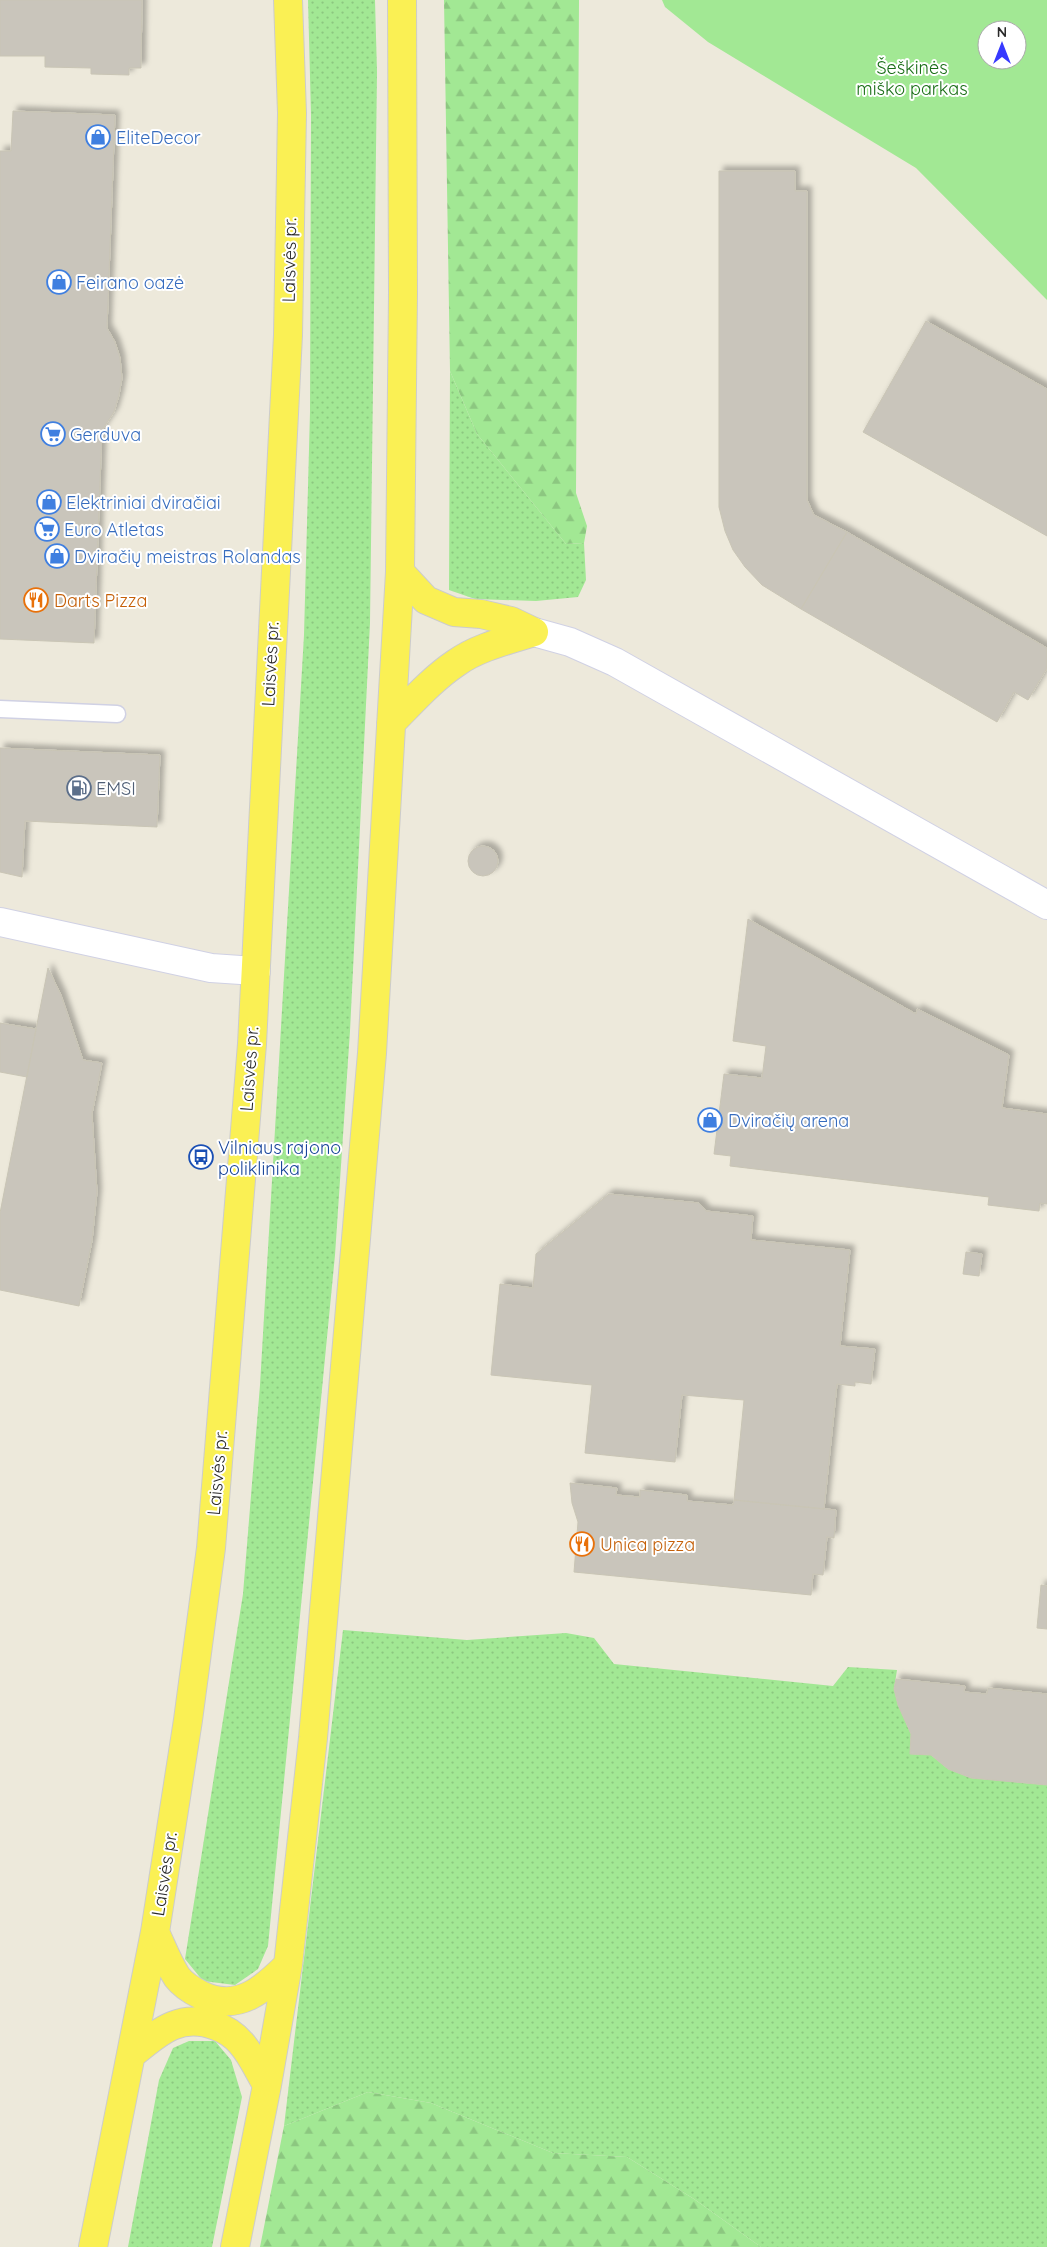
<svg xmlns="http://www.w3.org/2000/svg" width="1047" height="2247" font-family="Quicksand,sans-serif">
	<defs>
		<pattern id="grass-dots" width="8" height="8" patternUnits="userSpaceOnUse" patternTransform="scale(1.25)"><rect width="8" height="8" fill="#a2e894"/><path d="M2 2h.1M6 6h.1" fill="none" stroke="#8cc780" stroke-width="1.8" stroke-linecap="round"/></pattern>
		<pattern id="forest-firs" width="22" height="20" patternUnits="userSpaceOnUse" patternTransform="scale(1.25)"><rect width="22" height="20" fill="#a2e894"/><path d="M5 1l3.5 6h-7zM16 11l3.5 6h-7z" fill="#8cc780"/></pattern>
		<filter id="shadow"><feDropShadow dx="4.5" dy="-4.5" stdDeviation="2.5" flood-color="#0004"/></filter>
	</defs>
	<rect width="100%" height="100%" fill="#ede9db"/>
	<!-- grass -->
	<path fill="url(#grass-dots)" d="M308,0H375L377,72L370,623L350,1031L335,1255L268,1946L258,1969L235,1985L203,1981L185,1959L243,1594L260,1385L304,635L310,412L311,115Z
		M450,371L477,434L566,544L584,543L586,580L578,597L536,601L475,599L449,590Z
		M343,1630L467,1640L566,1633L594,1638L614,1664L833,1686L848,1667L897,1670L894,1689L898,1705L911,1734L910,1754L931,1755L948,1769L971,1778L1047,1785V2247H761L694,2199L627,2157L553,2153L431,2103L368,2092L284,2126Z
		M189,2041H215L231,2060L242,2097L212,2247H128L159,2080L173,2048Z"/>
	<!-- forest -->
	<path fill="url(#forest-firs)" d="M444,0H579L576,493L587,526L584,543L566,544L477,434L450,371Z
		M368,2092L431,2103L553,2153L627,2157L694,2199L761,2247H260L284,2126Z"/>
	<!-- park -->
	<path fill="#a2e894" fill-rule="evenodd" d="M662,0H1047V300L916,168L708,42L665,7ZM987,30H1017V60H987Z"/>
	<!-- building -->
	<path fill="#c9c5bb" stroke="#c9c5b5" filter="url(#shadow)" d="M0,0H142L141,68H129V75L91,74V68L45,67V56H0Z
		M13,111L115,115L107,328L115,342L120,358L122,378L119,395L114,412L102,430L94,643L0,639V151H11Z
		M719,171H795V191H807V500L814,515L847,532L801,609L762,585L745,567L733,550L725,531L719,507Z
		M926,321L1047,389V536L863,432Z
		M847,532L1047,648V668L1028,700L1014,692L997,722L801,609Z
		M0,748L160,755L157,827L25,821L22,877L0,872Z
		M468 861a15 15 0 1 1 30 0a15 15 0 1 1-30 0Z
		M748,919L916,1014L917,1009L1009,1055L1002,1108L1047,1114V1204L1040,1203L1039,1211L988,1205L989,1197L730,1166L731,1156L714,1154L724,1074L762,1078L766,1046L733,1041Z
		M48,968L61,995L83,1060L102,1063L92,1114L97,1192L92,1241L79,1306L0,1290V1213Z
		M0,1023L36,1029L27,1077L0,1072Z
		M609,1194L699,1203L706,1211L753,1216L751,1240L850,1250L840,1346L875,1349L871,1384L855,1382V1386L837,1384L824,1509L734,1500L744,1400L682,1395L675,1462L585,1453L592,1385L491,1375L500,1284L533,1288L536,1254Z
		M966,1252L982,1254L979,1276L963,1274Z
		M570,1483L617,1488L616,1495L640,1497V1490L687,1495V1501L733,1505L734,1500L836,1510L834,1538L827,1537L823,1575L813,1574L811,1595L574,1572L578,1522L572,1503Z
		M1041,1585L1047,1586V1629L1037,1628Z
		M896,1679L965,1686L964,1692L987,1694L988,1688L1047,1694V1785L971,1778L948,1769L931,1755L910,1754L911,1734L898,1705L894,1689Z"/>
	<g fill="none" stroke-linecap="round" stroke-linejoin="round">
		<!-- service casing -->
		<g stroke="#d0d1e4" stroke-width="19">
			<path id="service" d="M0,709L117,714"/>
		</g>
		<!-- minor casing -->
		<g stroke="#d0d1e4" stroke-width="30">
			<path id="minor" d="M534,632L570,642L615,662L1047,905
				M0,922L211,968L256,971"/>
		</g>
		<!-- primary casing -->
		<g stroke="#ccc" stroke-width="30">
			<path id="primary" d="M400,572L426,600L454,612L481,614L511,621L534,632
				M391,723C412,702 431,680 456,663C478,647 509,640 534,632
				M155,1932C162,1947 168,1963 177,1977C183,1985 193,1991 201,1995C238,2013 264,1989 288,1965
				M131,2055C158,2033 179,2012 216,2026C225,2029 235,2036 241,2043C252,2055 259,2072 267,2085
				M93,2247L155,1932L188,1720L211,1548L252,1044L288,335L292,113L288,0
				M235,2247L267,2085L288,1965L313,1738L372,1053L400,572L403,293L402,0"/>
		</g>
		<!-- service -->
		<use href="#service" stroke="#fff" stroke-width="16"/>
		<!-- minor -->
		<use href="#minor" stroke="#fff" stroke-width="28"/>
		<!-- primary -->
		<use href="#primary" stroke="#faf054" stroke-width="28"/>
	</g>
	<!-- icons -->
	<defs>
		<g id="shop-ring" transform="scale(1.25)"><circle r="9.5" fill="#fff" stroke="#3f7fe0" stroke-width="1.5"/><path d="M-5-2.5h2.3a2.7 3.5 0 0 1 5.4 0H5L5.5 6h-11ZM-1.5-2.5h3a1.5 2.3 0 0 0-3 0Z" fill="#3f7fe0"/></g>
		<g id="supermarket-ring" transform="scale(1.25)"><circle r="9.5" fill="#fff" stroke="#3f7fe0" stroke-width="1.5"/><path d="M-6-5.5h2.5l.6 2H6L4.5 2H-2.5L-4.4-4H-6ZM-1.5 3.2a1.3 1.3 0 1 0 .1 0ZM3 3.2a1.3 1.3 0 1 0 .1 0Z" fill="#3f7fe0"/></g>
		<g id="restaurant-ring" transform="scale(1.25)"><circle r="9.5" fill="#fff" stroke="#e8710a" stroke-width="1.5"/><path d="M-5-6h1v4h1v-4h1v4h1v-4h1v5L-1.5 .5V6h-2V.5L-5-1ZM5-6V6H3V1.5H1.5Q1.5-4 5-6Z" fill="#e8710a"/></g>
		<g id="fuel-ring" transform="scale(1.25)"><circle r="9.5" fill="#fff" stroke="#5c6f8a" stroke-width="1.5"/><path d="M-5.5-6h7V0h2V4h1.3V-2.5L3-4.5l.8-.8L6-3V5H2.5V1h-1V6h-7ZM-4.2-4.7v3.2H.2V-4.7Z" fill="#5c6f8a"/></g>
		<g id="bus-ring" transform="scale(1.25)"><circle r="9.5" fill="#fff" stroke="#1a4fb4" stroke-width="1.5"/><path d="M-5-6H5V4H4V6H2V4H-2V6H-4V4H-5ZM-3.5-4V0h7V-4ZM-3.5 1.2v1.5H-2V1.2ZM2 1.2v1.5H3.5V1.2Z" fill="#1a4fb4"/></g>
	</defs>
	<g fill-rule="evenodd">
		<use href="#shop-ring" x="98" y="137"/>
		<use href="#shop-ring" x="59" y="282"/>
		<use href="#supermarket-ring" x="53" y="434"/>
		<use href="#shop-ring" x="49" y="502"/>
		<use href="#supermarket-ring" x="47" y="529"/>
		<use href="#shop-ring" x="57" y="556"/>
		<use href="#restaurant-ring" x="36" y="600"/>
		<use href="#fuel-ring" x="79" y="788"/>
		<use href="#shop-ring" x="710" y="1120"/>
		<use href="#bus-ring" x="201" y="1157"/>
		<use href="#restaurant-ring" x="582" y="1544"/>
	</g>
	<g text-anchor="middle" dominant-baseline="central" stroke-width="4" stroke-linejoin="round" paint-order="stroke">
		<!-- park labels -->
		<g font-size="18" fill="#186d15" stroke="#fff">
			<text x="912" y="67">Šeškinės<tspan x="912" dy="21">miško parkas</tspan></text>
		</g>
		<!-- shop labels -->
		<g font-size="18" fill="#366cbe" stroke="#fff" text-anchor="start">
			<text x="116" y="137">EliteDecor</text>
			<text x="76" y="282">Feirano oazė</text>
			<text x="70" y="434">Gerduva</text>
			<text x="66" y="502">Elektriniai dviračiai</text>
			<text x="64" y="529">Euro Atletas</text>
			<text x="74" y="556">Dviračių meistras Rolandas</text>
			<text x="728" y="1120">Dviračių arena</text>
		</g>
		<!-- street labels -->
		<g font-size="18" fill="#2a2a2a" stroke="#fff">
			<text transform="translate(289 260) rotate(-89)">Laisvės pr.</text>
			<text transform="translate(270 664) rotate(-87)">Laisvės pr.</text>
			<text transform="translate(249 1069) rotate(-86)">Laisvės pr.</text>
			<text transform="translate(217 1473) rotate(-85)">Laisvės pr.</text>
			<text transform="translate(164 1874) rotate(-81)">Laisvės pr.</text>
		</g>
		<!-- food labels -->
		<g font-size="18" fill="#c56008" stroke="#fff" text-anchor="start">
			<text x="54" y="600">Darts Pizza</text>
			<text x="600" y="1544">Unica pizza</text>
		</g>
		<!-- service labels -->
		<g font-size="18" fill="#4e5e75" stroke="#fff" text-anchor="start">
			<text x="96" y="788">EMSI</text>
		</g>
		<!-- transit labels -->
		<g font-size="18" fill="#164399" stroke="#fff" text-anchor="start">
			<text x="218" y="1147">Vilniaus rajono<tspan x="218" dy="21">poliklinika</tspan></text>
		</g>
	</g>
	<!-- north arrow -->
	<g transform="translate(1002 45)"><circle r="24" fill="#ffffff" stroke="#aaaaaa"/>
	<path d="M0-4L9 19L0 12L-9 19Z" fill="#3739ff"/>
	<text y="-8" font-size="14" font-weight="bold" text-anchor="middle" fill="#2a2a2a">N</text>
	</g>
</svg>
